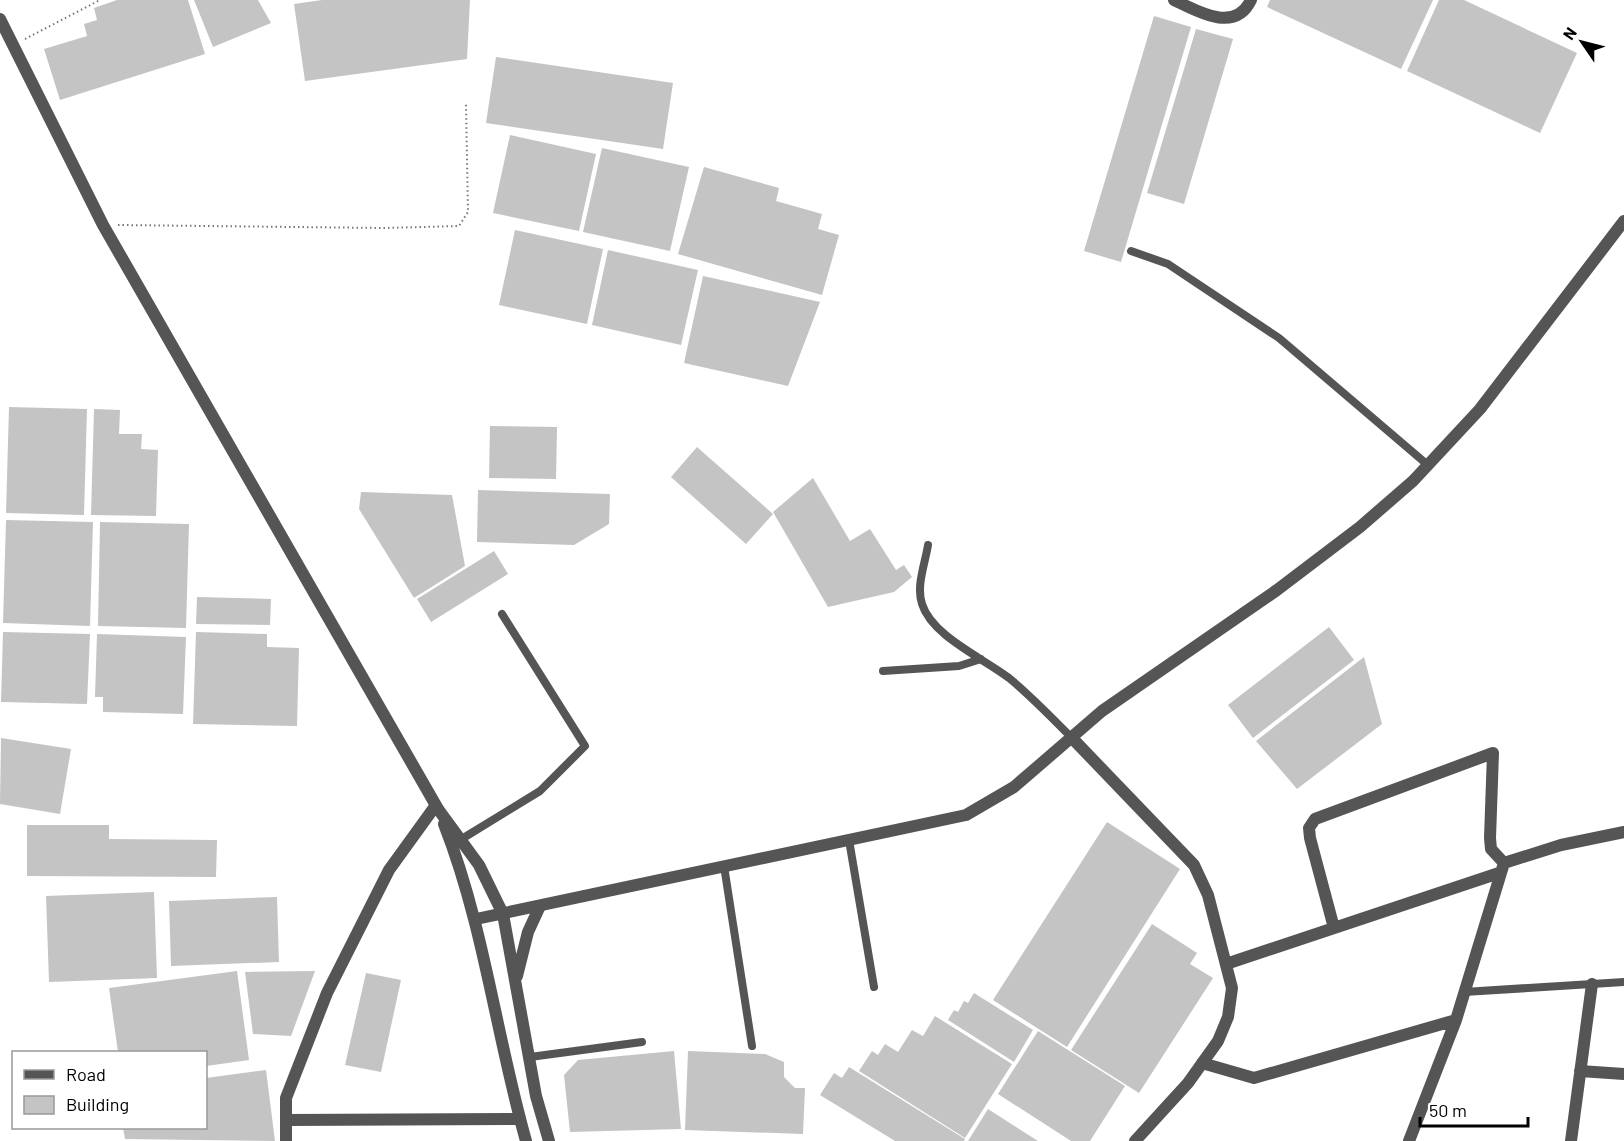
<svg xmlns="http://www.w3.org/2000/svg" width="1624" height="1141" font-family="Barlow,sans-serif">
	<rect width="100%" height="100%" fill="#fff"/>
	<!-- building -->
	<path fill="#c4c4c4" d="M117,0H188L205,54L60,100L44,49L87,36L84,24L97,20L94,8Z
		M194,0H258L271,23L213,47Z
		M322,0H470L467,59L305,81L294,4Z
		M1270,0H1433L1401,69L1267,7Z
		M1439,0H1464L1577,53L1540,133L1407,71Z
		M1154,16L1191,27L1121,262L1084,251Z
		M1196,29L1233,39L1184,204L1147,193Z
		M496,57L673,83L663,149L486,123Z
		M510,135L596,154L579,231L493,213Z
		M602,148L689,167L670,251L583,232Z
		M704,167L779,188L776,201L822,214L818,229L839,235L822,295L678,254Z
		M515,230L603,249L587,324L499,305Z
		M608,250L698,270L681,345L592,325Z
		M703,276L820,302L788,386L684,363Z
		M9,407L87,409L84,515L6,513Z
		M94,409L120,410L119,434H142L141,449L158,450L156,516L91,515Z
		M490,426L557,427L556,479L489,478Z
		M697,447L773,514L746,544L671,477Z
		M813,478L850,541L870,529L896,570L904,565L912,577L894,592L828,607L773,512Z
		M478,490L610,494L609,524L574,545L477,542Z
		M361,492L452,495L465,566L414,598L359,509Z
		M6,520L93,522L90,626L3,623Z
		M100,522L189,524L186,628L98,626Z
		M494,551L508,574L431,622L417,599Z
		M197,597L271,599L270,625L196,624Z
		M1329,627L1354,660L1253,738L1228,705Z
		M3,632L90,634L87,704L1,702Z
		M196,632L267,634V647L299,648L297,726L193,724Z
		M97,634L186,637L183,714L103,712V697H95Z
		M1364,657L1382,724L1297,789L1256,741Z
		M1,738L71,749L60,814L0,804Z
		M1107,822L1180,869L1067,1047L993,1000Z
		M27,825H109V839L217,840L216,877L27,876Z
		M154,892L157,978L49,982L46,896Z
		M277,897L279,962L171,966L169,901Z
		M1152,924L1197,953L1190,964L1213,978L1139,1093L1071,1050Z
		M237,971L249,1060L206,1066V1052H118L109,988Z
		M315,971L291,1036L253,1034L245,972Z
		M366,973L401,980L381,1072L345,1065Z
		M974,993L1033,1030L1014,1062L948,1020L954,1010L958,1012L964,1001L968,1003Z
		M935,1016L1012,1064L965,1138L859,1071L872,1051L878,1055L885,1044L898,1052L912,1030L923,1036Z
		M1038,1031L1125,1086L1090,1141H1071L998,1094Z
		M674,1051L681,1129L570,1132L564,1075L578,1060Z
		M688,1051L765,1054L784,1062V1077L795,1088H805L803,1134L685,1130Z
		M849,1067L965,1139L964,1141H895L820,1095L834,1073L842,1078Z
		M266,1070L275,1141L125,1139L123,1128H206V1078Z
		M988,1109L1038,1141H968Z"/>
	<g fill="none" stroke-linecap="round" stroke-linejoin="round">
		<!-- path -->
		<path stroke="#777" stroke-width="2" stroke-dasharray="1.5 3" stroke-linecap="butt" d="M25,39L100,0
			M118,225L384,228L459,226L468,212L466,104"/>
		<!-- service -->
		<path stroke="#555" stroke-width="8" d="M1131,251L1168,264L1279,338L1429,466
			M928,545C925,564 916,586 922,604C932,636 983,658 1009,678C1031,696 1052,718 1072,738
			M883,671L959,666L981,659
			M460,840L540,791L585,746L502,614
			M849,840L874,987
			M724,866L752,1046
			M1464,992L1624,982
			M530,1057L642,1042"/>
		<!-- minor -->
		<path stroke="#555" stroke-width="12" d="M1174,0C1197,11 1235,34 1251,0
			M0,19L103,225L438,809
			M1072,738L1194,865L1208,895L1232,988L1228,1017L1218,1041L1188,1083L1135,1141
			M476,919L966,815L1014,787L1102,711L1277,590L1360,527L1413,481L1480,409L1624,221
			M1334,928L1310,838L1309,828L1315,819L1493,753L1490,838L1491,849L1504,863
			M1226,964L1499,873
			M1202,1063L1254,1078L1456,1020
			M1580,1071L1624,1074
			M286,1120L520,1119
			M286,1141V1098L327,993L389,870L436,805
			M1409,1141L1456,1020L1504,863L1561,845L1624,832
			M1571,1141L1592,984"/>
		<!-- tertiary -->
		<path stroke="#555" stroke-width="12" d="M438,809L479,865L503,914L536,1096L549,1141
			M444,824C484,926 496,1035 526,1141
			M517,976L528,932L540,906"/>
	</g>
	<!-- legend -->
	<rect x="12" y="1051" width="195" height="78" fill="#ffffff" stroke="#999999" stroke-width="1.5"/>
	<rect x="24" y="1070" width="30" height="9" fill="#555555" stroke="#999999" stroke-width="1.5"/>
	<text x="66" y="1081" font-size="18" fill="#000000">Road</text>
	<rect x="24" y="1096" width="30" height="18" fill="#c4c4c4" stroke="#999999" stroke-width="1.5"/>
	<text x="66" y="1111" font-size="18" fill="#000000">Building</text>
	<!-- north arrow -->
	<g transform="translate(1582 42) rotate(305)" stroke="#ffffff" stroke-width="4.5" paint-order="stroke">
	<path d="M0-4.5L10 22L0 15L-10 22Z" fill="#000000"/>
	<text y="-9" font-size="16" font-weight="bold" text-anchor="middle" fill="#000000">N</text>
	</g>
	<!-- scale -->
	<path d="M1420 1117v9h108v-9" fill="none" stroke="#000000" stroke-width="3"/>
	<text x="1429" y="1117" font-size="18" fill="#000000" stroke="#ffffff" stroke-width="4.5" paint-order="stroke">50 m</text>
</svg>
